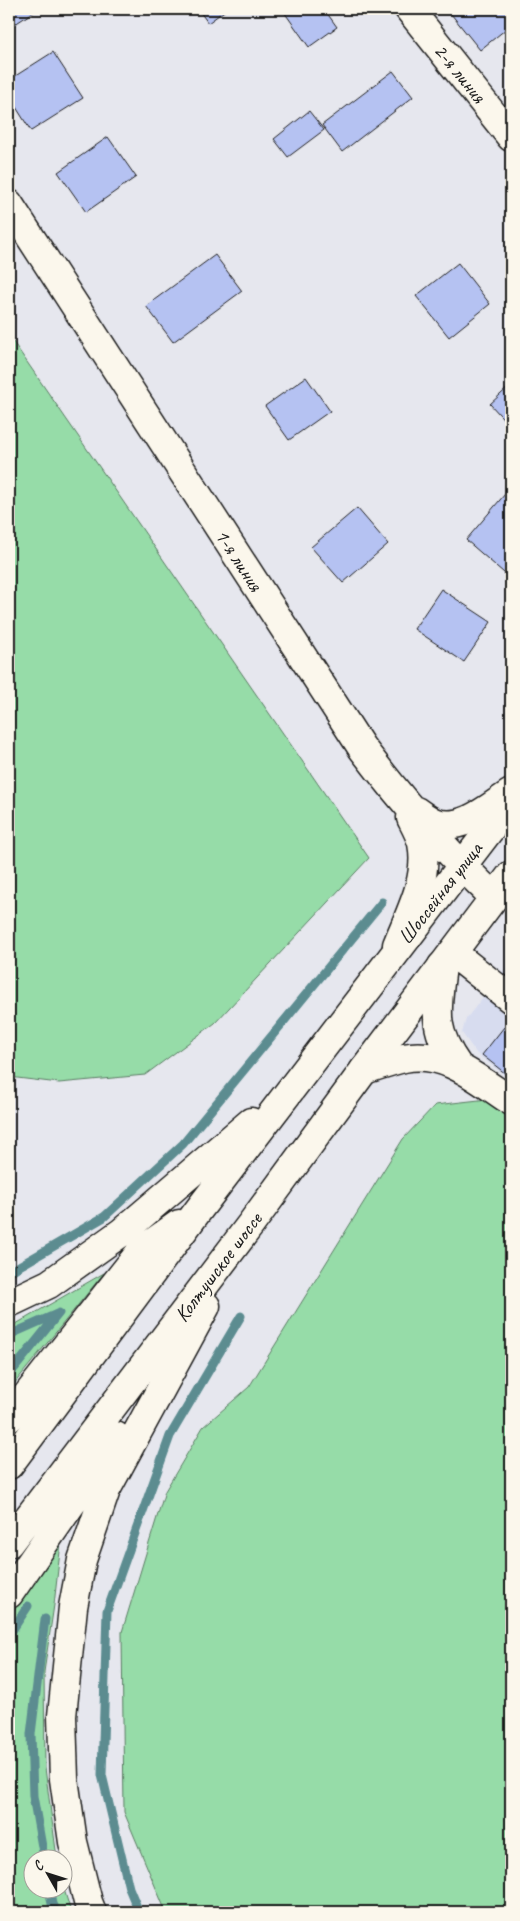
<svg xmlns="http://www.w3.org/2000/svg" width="520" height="1921" font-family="Caveat,sans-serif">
	<rect width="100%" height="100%" fill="#e6e7ee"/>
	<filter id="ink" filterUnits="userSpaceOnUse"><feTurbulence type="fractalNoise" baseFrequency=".02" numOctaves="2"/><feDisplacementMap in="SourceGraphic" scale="10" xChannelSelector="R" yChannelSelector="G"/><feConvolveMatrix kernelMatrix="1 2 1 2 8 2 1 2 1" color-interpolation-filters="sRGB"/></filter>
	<g filter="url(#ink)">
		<!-- built -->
		<path fill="#d7dcef" d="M511,961V1080L477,1054L462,1033L466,1019Z"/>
		<!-- green -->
		<path fill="#96dca8" stroke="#597c62" d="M9,336L369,858L215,1023L145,1075L59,1083L9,1077Z
			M488,1099L511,1118V1912H166L124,1812L122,1632L165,1491L203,1427L249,1387L403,1139L435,1105Z
			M104,1273L9,1390V1328Z
			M61,1542L54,1605L44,1672L45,1768L57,1858H32V1888H62L63,1886L71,1912H9V1617Z"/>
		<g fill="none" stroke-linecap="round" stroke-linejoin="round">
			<!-- stream -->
			<path stroke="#5b8c90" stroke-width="9" d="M9,1272L104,1217L183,1144L382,902
				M9,1335L59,1313L9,1375
				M9,1635L28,1606
				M44,1858L33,1796L31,1734L45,1619
				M49,1888L52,1904L56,1912
				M139,1912L129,1888L102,1775L107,1611L170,1436L241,1316"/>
		</g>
		<!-- building -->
		<path fill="#b5c2f2" stroke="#1c1c1c" d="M9,9H38L9,28Z
			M198,9H227L208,23Z
			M282,9H324L337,27L309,47Z
			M447,9H507L511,13V25L480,50Z
			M53,52L83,98L31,131L9,96V80Z
			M393,71L413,97L342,152L322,125Z
			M309,111L324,130L288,157L274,139Z
			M108,137L136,177L86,212L58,172Z
			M215,255L242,291L173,342L146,306Z
			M458,263L490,304L449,337L416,296Z
			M306,377L330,411L289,440L265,406Z
			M511,385V425L510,426L490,404Z
			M511,487V579L466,540Z
			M357,508L388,544L343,583L311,547Z
			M441,589L491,622L464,662L414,629Z
			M504,1027L511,1033V1078L482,1055Z"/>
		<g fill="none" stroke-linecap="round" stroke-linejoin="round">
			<!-- minor casing -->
			<g stroke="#1c1c1c" stroke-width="31">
				<path id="minor" d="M409,9L511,137
					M9,204L362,748C404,803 444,850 494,897
					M416,811C422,815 429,821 436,823C464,831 489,807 511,793
					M397,945C410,912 429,879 422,843C420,835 415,826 411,818
					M453,953L511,999
					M442,966C437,1010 431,1028 458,1066
					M364,1070C377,1066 391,1061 404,1058C445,1049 480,1081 511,1101"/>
			</g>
			<!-- major casing -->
			<g stroke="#1c1c1c" stroke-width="31">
				<path id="major" d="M9,1303L49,1284L122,1232L251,1122
					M9,1418L141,1251L179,1224
					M9,1465L200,1208L511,802
					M9,1543L251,1224L364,1070L511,875
					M9,1594L92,1474L116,1436
					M92,1912L88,1902L73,1842L64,1779L62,1716L73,1607L82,1560L106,1490L206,1306"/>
			</g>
			<!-- minor -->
			<use href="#minor" stroke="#fbf7ec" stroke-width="28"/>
			<!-- major -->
			<use href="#major" stroke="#fbf7ec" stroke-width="28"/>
		</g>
	</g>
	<g text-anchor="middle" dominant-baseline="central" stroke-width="4" stroke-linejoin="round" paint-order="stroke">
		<!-- street labels -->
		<g font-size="21" fill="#1c1c1c" stroke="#fbf7ec">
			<text transform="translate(460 73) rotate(51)">2-я линия</text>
			<text transform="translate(239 560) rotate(57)">1-я линия</text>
			<text transform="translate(440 893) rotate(-52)">Шоссейная улица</text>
			<text transform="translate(218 1267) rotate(-53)">Колтушское шоссе</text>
		</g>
	</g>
	<!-- margin -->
	<rect width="520" height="1921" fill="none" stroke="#fbf7ec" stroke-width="30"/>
	<rect x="15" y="15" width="490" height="1891" fill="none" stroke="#1c1c1c" stroke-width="2" filter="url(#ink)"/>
	<!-- north arrow -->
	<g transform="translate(48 1874) rotate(309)"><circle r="24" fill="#fbf7ec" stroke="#a29f99"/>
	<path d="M0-4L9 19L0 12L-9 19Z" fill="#1c1c1c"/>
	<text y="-8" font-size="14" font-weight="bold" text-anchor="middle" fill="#1c1c1c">С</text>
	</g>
</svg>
